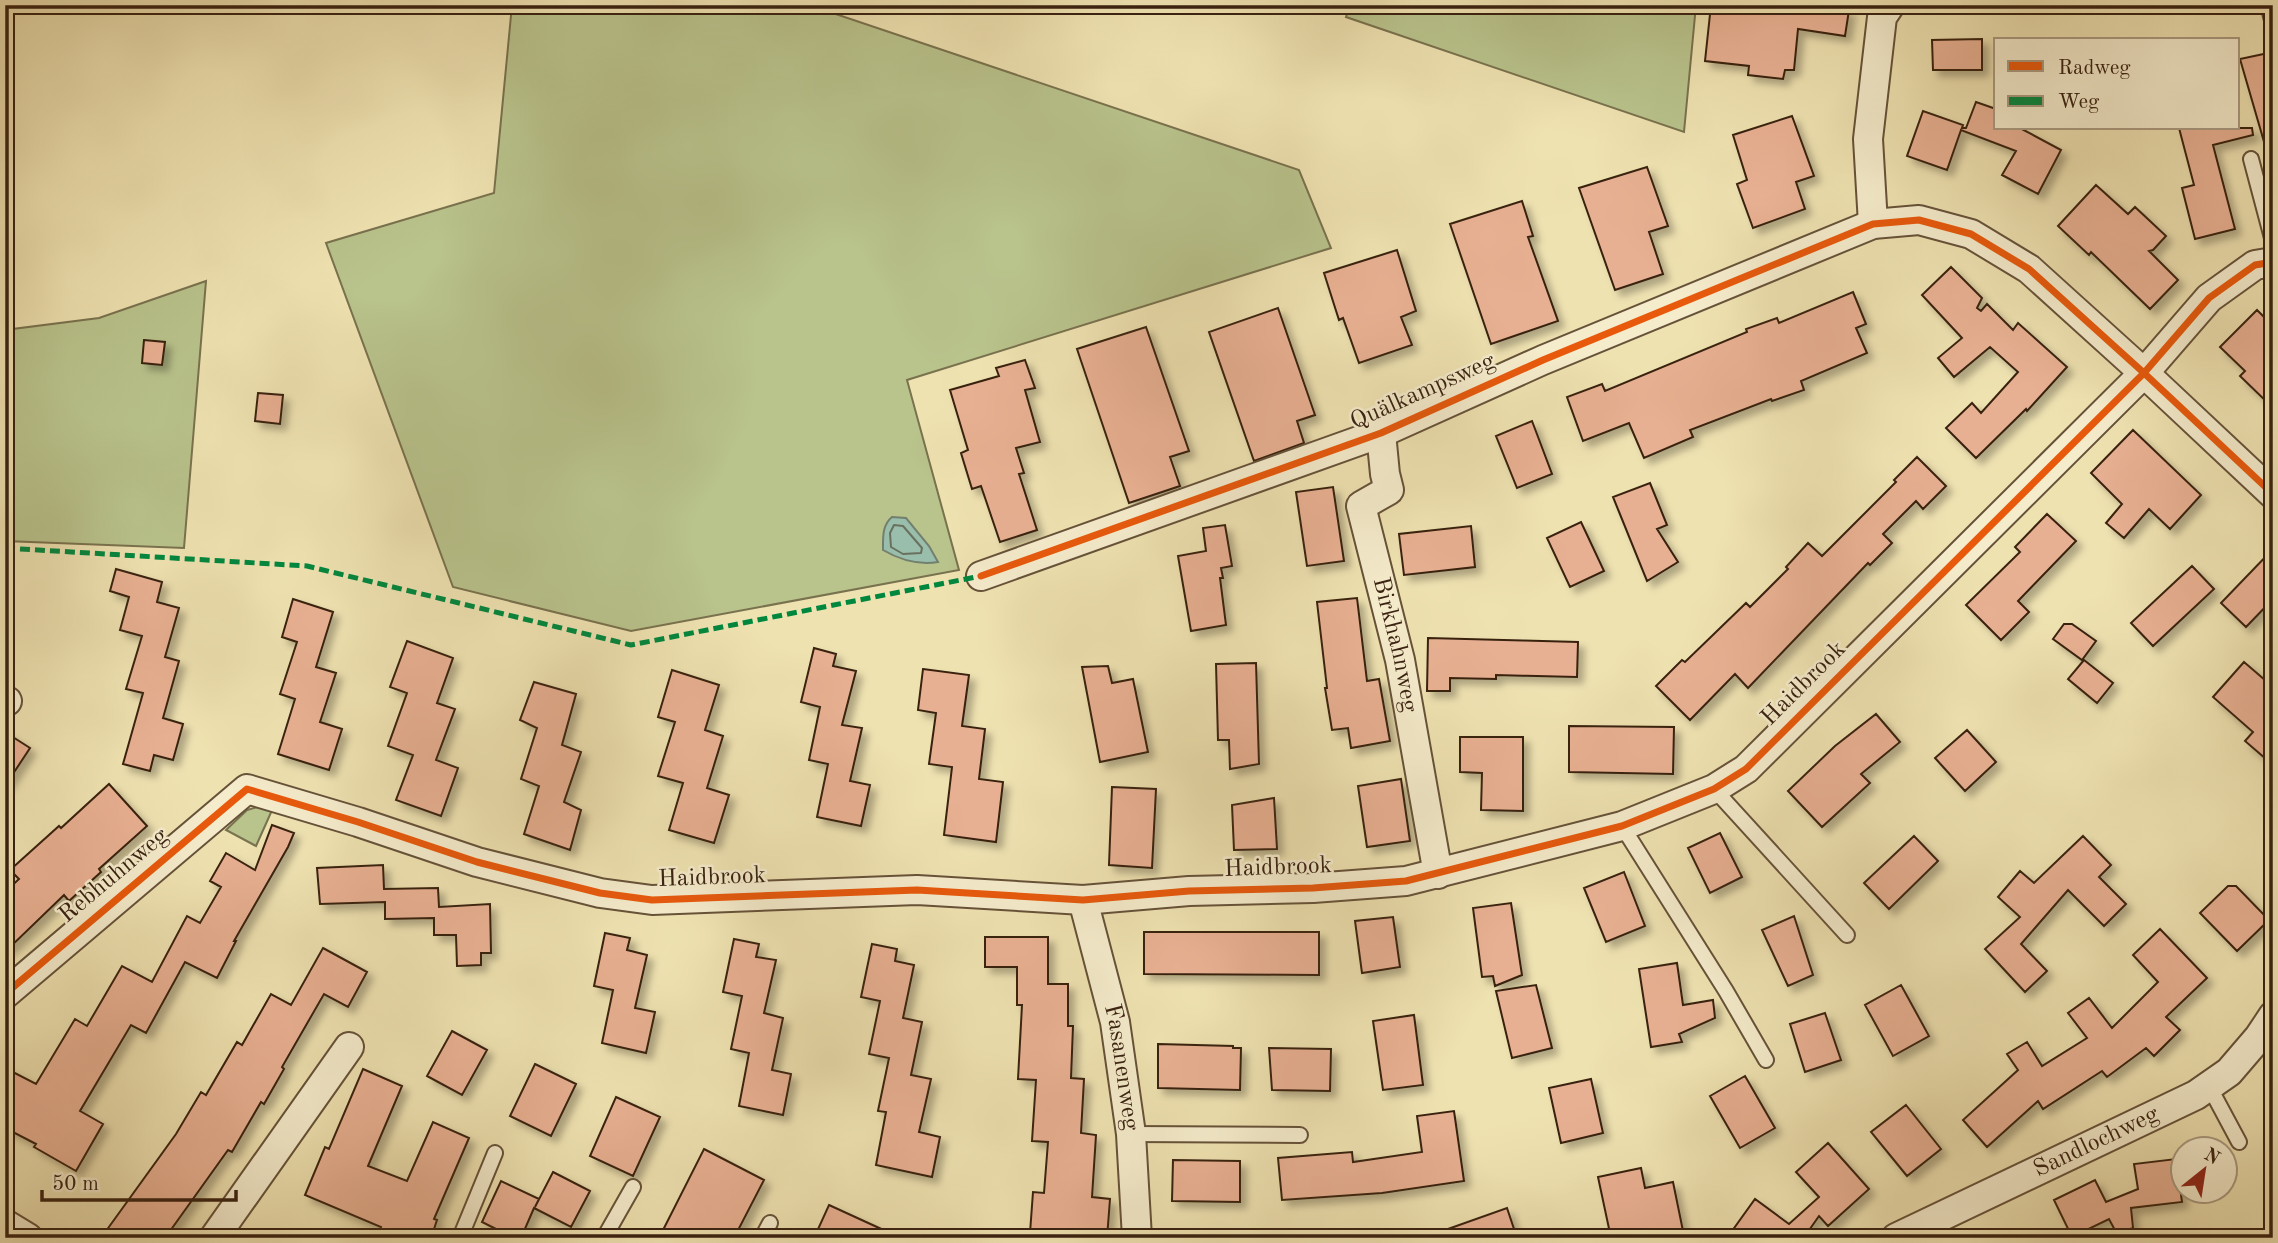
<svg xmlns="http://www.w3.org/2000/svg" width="2278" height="1243" font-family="'Old Standard TT',serif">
	<defs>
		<filter id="shadow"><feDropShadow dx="6" dy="6" stdDeviation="3.5" flood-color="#0004"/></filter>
	</defs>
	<rect width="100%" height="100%" fill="#efe2b1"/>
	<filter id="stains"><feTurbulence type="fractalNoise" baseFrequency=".00286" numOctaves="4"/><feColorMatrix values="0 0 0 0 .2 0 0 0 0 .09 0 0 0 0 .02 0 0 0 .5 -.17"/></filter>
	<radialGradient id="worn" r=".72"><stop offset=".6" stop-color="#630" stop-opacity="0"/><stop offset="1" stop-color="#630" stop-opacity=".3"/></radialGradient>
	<!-- green -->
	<path fill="#b9c38c" stroke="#79724e" stroke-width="2" d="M512,5H809L1299,170L1331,248L907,380L959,570L631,631L453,587L326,243L494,193Z
		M1350,5H1696L1684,132L1346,17Z
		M206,281L184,548L5,541V330L99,318Z
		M261,806L273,808L256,846L226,830L247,810Z"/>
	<!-- water -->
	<path fill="#9abeac" stroke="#73806e" stroke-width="2" d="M892,517L906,518L929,546L938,562C919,565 900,560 883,550C883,538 882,525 892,517Z"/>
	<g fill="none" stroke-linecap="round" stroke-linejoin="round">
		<!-- shore -->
		<path stroke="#6a705e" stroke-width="2" d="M894,525L903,526L922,548L921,553L903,554L891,547L890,533Z"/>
	</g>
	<!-- building -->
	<path fill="#e8b092" stroke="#392211" stroke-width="2" filter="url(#shadow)" d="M1711,5H1755L1820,12L1821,6L1849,10L1845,36L1798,29L1794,70H1785L1783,79L1748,75L1749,66L1705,61Z
		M1982,39V70H1933L1932,40Z
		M2273,52V151L2267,152L2240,59Z
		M1976,102L1996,109V128H2020L2061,150L2038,194L2002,175L2016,151L1961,130L1947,170L1907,156L1923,111L1963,125L1962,128H1966Z
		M1792,116L1814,176L1796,182L1805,209L1753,228L1737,184L1747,180L1733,135Z
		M2179,128H2252L2253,135L2213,145L2235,229L2195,239L2182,188L2194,185Z
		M1647,167L1668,226L1649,232L1663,274L1615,290L1579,188Z
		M2096,185L2128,214L2135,207L2166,236L2153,250L2149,251L2178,280L2150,309L2091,252L2089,255L2058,226Z
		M1522,201L1533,236L1528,237L1558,321L1491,344L1450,224Z
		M1397,250L1416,311L1401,317L1412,345L1359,363L1343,318L1339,320L1324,273Z
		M1951,267L1982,298L1977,308L1981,311L1987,304L2013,330L2018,323L2067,367L2027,411L2026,409L1976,458L1946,428L1972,403L1981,413L2018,372L1990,347L1954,377L1938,358L1962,338L1922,295Z
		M1853,292L1866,324L1856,328L1867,353L1801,381L1804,390L1772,401L1771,399L1690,430L1693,437L1644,458L1629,423L1583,441L1567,397L1602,384L1605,391L1747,332L1746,329L1777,318L1779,323Z
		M1278,308L1315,415L1297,421L1304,443L1254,461L1209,332Z
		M2257,310L2273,326V408L2240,376L2245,371L2220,347Z
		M1146,327L1189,451L1170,457L1180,486L1129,503L1077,349Z
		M144,340L165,342L162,365L142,363Z
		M1025,360L1035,388L1025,390L1040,442L1016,448L1024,473L1019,474L1037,530L1000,542L981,486L972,489L961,453L968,450L950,390L999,376L996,368Z
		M258,393L283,395L280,424L255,421Z
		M1532,421L1552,474L1517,488L1496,436Z
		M2133,430L2201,495L2170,529L2149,509L2124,538L2106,523L2122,504L2091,473Z
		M1917,457L1946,486L1923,509L1916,501L1883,534L1892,543L1870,565L1868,563L1748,688L1735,674L1690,720L1656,686L1682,660L1685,662L1746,603L1750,607L1788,569L1786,567L1808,543L1822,556L1896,482L1894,480Z
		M1650,483L1667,525L1657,529L1678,562L1647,581L1613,497Z
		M1333,487L1344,561L1307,566L1296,492Z
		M2047,514L2076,541L2018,601L2029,612L2001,640L1966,605L2020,552L2015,547Z
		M1581,522L1604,571L1570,587L1547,538Z
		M1225,525L1232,566L1221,568L1223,578H1220L1226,625L1191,631L1178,556L1206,551L1203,528Z
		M1471,526L1475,567L1404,575L1399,534Z
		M2273,549V599L2246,627L2221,603Z
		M2192,566L2214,589L2153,646L2131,623Z
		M116,569L162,582L157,602L179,608L165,657L179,661L163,718L183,724L173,760L154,755L150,771L123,764L143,693L126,689L142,636L120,630L129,597L110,591Z
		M1357,598L1367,681L1379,679L1390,741L1351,748L1348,728L1332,730L1325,688H1327L1317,602Z
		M293,599L333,612L316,667L336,673L320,722L342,729L329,770L278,754L295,699L280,694L297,642L282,637Z
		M2064,624H2072L2096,641L2082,660L2053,639Z
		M1428,638L1578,642L1577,677L1496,675V679L1450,678V691H1427Z
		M407,641L453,658L437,703L455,709L436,760L458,768L441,816L396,800L413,755L388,746L407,693L390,687Z
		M814,648L836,654L833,666L856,671L842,725L862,728L850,781L870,785L861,826L817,817L828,764L809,760L820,707L801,702Z
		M2084,660L2113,683L2097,703L2068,679Z
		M2244,662L2273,687V765L2245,741L2253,732L2213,697Z
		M1256,663L1259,764L1230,769L1229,740H1218L1216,664Z
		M1108,666L1112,683L1133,679L1148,752L1100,762L1082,667Z
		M923,669L969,675L962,726L985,729L979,779L1003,782L996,842L944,835L952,767L929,764L936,713L918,710Z
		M672,670L719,685L705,730L723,736L707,788L729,795L714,843L669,830L683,783L658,776L675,722L658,717Z
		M534,682L576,694L562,745L581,752L564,802L581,810L570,850L524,834L539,786L521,779L537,728L520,720Z
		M1876,714L1900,742L1861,774L1870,783L1822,827L1788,791L1835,746Z
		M1569,726L1674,727L1673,774L1569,772Z
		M1967,730L1996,762L1965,791L1935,758Z
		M5,732L30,748L5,786Z
		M1460,737H1523V811L1481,810L1482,773L1460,772Z
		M1401,779L1410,841L1367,847L1358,786Z
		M109,784L147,826L99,869L101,872L69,901L64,895L5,952V892L19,879L10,870L59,826L61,828Z
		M1112,787L1156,789L1152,868L1109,865Z
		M1274,798L1277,849L1234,850L1232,805Z
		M272,825L294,833L288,847L234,941H236L217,978L185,962L146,1033L131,1025L80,1111L103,1124L76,1171L34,1147L36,1144L5,1128V1068L36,1084L75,1019L87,1026L122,966L152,982L187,916L200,923L221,887L210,881L226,853L255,870Z
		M1720,833L1742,877L1710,893L1688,848Z
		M1914,836L1938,861L1889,909L1864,883Z
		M2083,836L2111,865L2099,877L2126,904L2104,926L2068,890L2021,944L2047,971L2025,992L1985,949L2020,917L1998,897L2020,871L2034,883Z
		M383,865L384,889L438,888L439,907L490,904L491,953H481V965L457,966L456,935H434V918L385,919V902L320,904L317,868Z
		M1624,872L1645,926L1606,942L1584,888Z
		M2228,886H2236L2269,920L2237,951L2200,913Z
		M1511,903L1522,975L1495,986L1493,976L1482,977L1473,908Z
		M1794,916L1813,975L1788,986L1762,930Z
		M1393,917L1400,967L1362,973L1355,921Z
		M2160,929L2207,978L2166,1017L2180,1030L2154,1056L2146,1048L2107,1077L2102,1071L2043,1109L2038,1101L1987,1147L1963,1120L2018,1070L2007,1054L2027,1042L2042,1066L2087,1038L2068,1013L2089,998L2112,1028L2158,982L2133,955Z
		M1144,932H1319V975L1144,974Z
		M605,933L630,938L627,950L647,955L635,1008L655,1012L646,1053L602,1043L613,990L594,986Z
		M985,937H1048V984H1068V1026H1073L1071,1078L1084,1079L1081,1133L1096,1135L1092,1197L1110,1199L1107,1238H1067L1030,1233L1033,1192L1044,1193L1048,1142L1032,1141L1036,1080L1018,1079L1022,1005H1017V967H985Z
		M734,939L759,944L756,957L776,960L764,1013L783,1018L772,1070L791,1074L783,1115L739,1106L749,1053L731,1049L742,996L723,992Z
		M872,944L897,949L895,961L914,965L903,1018L922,1022L911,1075L931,1079L919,1132L940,1137L932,1177L876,1165L886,1112L878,1111L889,1058L869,1054L880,1001L861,997Z
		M323,948L367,972L348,1007L324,994L282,1067L284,1069L264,1104L261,1102L232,1152L228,1150L165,1238H101L176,1134L201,1092L206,1095L237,1042L242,1045L271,994L291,1005Z
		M1677,963L1683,1005L1713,1000L1715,1018L1679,1034L1682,1042L1651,1047L1639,969Z
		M1536,985L1552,1048L1512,1058L1496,991Z
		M1901,985L1929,1036L1893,1056L1865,1005Z
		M1825,1013L1841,1060L1805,1072L1790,1024Z
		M1414,1015L1423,1085L1383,1090L1373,1021Z
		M452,1031L487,1050L462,1095L427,1076Z
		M1158,1044L1233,1046V1048H1241L1240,1090L1158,1088Z
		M1269,1048L1331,1049L1330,1091L1272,1090Z
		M535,1064L576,1084L551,1136L510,1116Z
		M363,1069L402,1086L368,1166L407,1181L433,1122L469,1138L434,1219L437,1220L431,1238H377L381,1227L305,1195L325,1147L329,1149Z
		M1745,1076L1775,1128L1740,1148L1710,1096Z
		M1591,1079L1603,1133L1561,1143L1549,1088Z
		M616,1097L660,1117L633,1176L590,1156Z
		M1906,1105L1941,1149L1907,1176L1871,1132Z
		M1454,1111L1464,1181L1382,1193L1282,1200L1278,1158L1352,1152L1353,1162L1422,1152L1417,1116Z
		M1828,1143L1869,1189L1828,1226L1819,1216L1805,1236L1808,1238H1727L1755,1199L1789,1224L1819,1197L1796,1172Z
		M704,1149L764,1180L734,1238H659Z
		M2176,1159L2182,1202L2131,1208L2133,1228L2117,1234L2109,1219L2072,1237L2054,1200L2095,1180L2106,1202L2138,1189L2134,1164Z
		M1173,1160L1240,1161V1202L1172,1201Z
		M1641,1168L1645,1188L1673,1182L1683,1231L1651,1238H1611L1598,1177Z
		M553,1172L590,1191L571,1227L534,1208L521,1238H514L482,1222L501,1181L539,1199L535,1207Z
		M829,1205L901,1238H814Z
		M1507,1208L1517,1238H1431V1235Z"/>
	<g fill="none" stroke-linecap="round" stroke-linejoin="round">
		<!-- service casing -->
		<g stroke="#665239" stroke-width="18">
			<path id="service" d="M2268,5L2273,24
				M2251,159L2273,242
				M1714,789L1847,935
				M1622,826L1726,991L1766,1060
				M2209,1086L2239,1142
				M1131,1134L1300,1135
				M460,1238L495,1153
				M604,1238L633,1187
				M762,1238L770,1223"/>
		</g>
		<!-- minor casing -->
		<g stroke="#665239" stroke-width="32">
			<g id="minor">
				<path d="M1873,224L1868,139L1882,17L1890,5"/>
				<path id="s1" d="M1381,433L1385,474L1389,490L1361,506L1400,660L1438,874"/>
				<path d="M981,576L1381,433L1543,360L1873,224L1919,220L1971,234L2029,269L2144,373L2273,494"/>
				<path d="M5,700L7,701"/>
				<path id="s2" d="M1083,900L1115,1022L1131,1134L1137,1238"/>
				<path d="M5,994L247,789L358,822L477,862L600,893L652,900L917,890L1083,900L1189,891L1313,888L1406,881L1622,826L1714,789L1746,769L2144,373L2209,298L2255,265L2273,262"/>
				<path d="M5,1224L28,1238"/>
				<path d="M214,1238L349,1047"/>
				<path id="s3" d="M1896,1238L2196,1095L2229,1072L2259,1037L2273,1016"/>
			</g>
		</g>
		<!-- service -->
		<use href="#service" stroke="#f5eccc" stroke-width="14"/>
		<!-- minor -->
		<use href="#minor" stroke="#f5eccc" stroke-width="28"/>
		<!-- quiet -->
		<path stroke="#00873e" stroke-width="5" stroke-dasharray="10 5" stroke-linecap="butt" d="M5,548L307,566L631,645L981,576
			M5,700L7,701"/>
		<!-- cycleway casing -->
		<g stroke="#f5eccc" stroke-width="11">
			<path id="cycleway" d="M981,576L1381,433L1543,360L1873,224L1919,220L1971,234L2029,269L2144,373L2273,494
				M5,994L247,789L358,822L477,862L600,893L652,900L917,890L1083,900L1189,891L1313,888L1406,881L1622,826L1714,789L1746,769L2144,373L2209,298L2255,265L2273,262"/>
		</g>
		<!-- cycleway -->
		<use href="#cycleway" stroke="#e8590c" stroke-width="7"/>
	</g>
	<g text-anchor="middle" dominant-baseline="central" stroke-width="5" stroke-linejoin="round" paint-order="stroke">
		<!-- street labels -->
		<g font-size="24" fill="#392211" stroke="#f5eccc">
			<text transform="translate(1423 392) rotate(-24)">Quälkampsweg</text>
			<text stroke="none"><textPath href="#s1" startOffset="233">Birkhahnweg</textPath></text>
			<text transform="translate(1804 684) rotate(-45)">Haidbrook</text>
			<text transform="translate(1278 868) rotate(-2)">Haidbrook</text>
			<text transform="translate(114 876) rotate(-40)">Rebhuhnweg</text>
			<text transform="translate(712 878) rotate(-2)">Haidbrook</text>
			<text stroke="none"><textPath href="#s2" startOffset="172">Fasanenweg</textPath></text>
			<text stroke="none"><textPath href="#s3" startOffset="222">Sandlochweg</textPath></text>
		</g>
	</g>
	<!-- margin -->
	<rect width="2278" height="1243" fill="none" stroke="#efe2b1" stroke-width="28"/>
	<rect x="7" y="7" width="2264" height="1229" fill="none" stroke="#392211" stroke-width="3.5"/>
	<rect x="14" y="14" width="2250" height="1215" fill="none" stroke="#392211" stroke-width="2"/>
	<!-- legend -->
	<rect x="1994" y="38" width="245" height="91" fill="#f5eccc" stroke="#aa9b81" stroke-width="2"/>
	<rect x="2008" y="61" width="35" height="10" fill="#e8590c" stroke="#aa9b81" stroke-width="2"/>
	<text x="2058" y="74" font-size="21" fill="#392211">Radweg</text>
	<rect x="2008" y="96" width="35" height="10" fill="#00873e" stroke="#aa9b81" stroke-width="2"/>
	<text x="2058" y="108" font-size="21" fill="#392211">Weg</text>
	<!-- north arrow -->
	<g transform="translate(2204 1170) rotate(30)"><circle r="33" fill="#f5eccc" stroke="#aa9b81" stroke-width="2"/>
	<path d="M0-5L12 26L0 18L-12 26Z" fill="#8f2418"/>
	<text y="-10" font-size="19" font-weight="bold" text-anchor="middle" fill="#392211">N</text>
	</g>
	<!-- scale -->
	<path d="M42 1190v10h194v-10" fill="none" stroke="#392211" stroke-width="3.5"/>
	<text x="52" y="1190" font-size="21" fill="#392211" stroke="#f5eccc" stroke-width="5" paint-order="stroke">50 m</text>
	<rect width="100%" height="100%" filter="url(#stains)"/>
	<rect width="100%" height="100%" fill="url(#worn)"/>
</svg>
